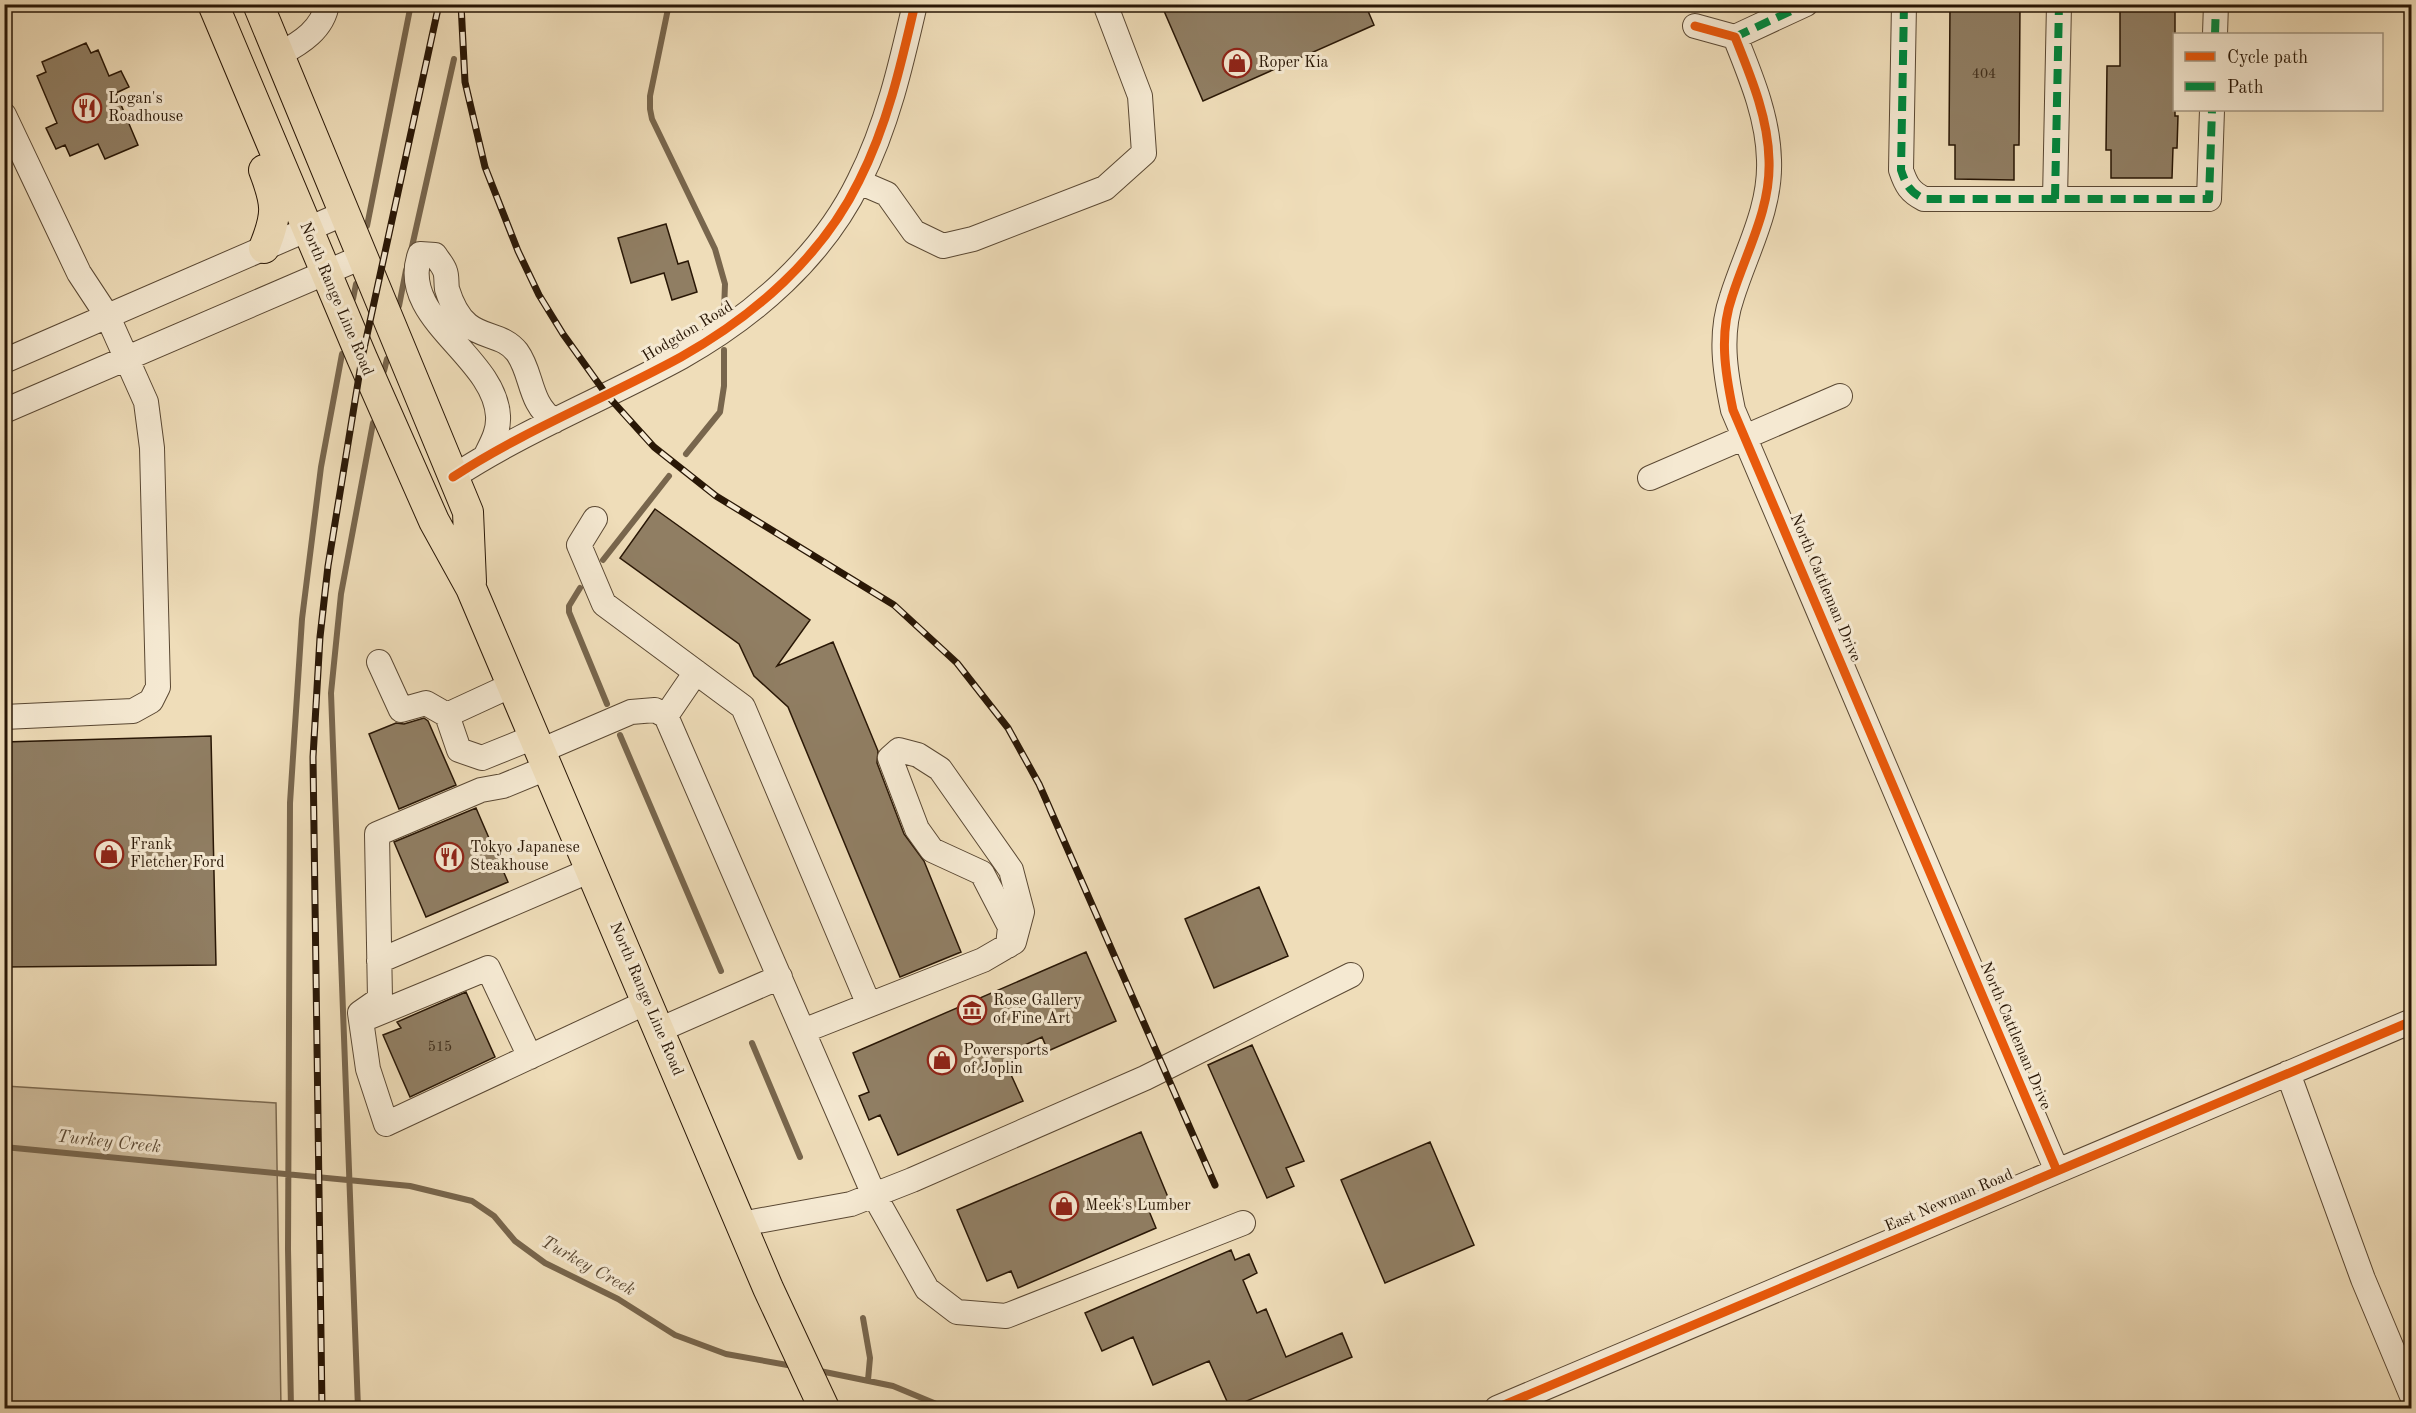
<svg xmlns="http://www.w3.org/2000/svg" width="2416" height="1413" font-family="'Old Standard TT',serif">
	<rect width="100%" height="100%" fill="#efddb9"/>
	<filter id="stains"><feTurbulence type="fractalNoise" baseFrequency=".00333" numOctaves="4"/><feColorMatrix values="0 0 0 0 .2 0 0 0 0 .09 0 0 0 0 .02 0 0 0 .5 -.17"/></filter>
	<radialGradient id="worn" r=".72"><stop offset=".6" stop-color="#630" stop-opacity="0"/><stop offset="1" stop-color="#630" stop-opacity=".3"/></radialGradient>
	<!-- green -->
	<path fill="#cdbb9b" stroke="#7b6950" stroke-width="1.5" d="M5,1086L276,1103L281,1408H5Z"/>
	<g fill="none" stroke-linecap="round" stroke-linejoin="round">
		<!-- stream -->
		<path stroke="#78664d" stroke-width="6" d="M669,4L650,96V109L652,119L715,249L725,284L724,311
			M367,226L411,4
			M411,251L454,59
			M353,299L356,284
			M399,306L406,270
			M384,371L387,359
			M686,454L720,412L724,386V350
			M603,560L669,476
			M580,588L569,606V612L607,704
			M620,735L721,971
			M752,1043L800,1157
			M4,1147L410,1186L472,1201L494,1216L515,1241L545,1263L618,1299L675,1335L726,1354L793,1366
			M863,1318L870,1358L868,1380
			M815,1370L893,1386L946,1408
			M291,1408L288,1249L290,803L302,619L321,467L342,354
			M358,1408L331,693L341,594L373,423"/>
	</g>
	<!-- building -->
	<path fill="#907e63" stroke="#291706" stroke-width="1.5" d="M1161,4H1365L1374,25L1203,101Z
		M2120,4H2175V116H2178L2177,148H2173L2172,178H2111V150H2106L2107,66H2120Z
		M1950,5H2020L2019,145H2014V180L1955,179V145H1949Z
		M86,43L91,53L98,50L109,76L121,71L129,87L116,93L138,145L105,159L98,144L70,156L65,145L56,149L46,128L57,123L37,76L46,72L42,62Z
		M666,224L678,264L688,261L697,292L672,300L664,273L631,283L618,238Z
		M655,509L810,620L777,666L833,642L878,751L877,763L904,834L924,861L961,952L900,977L788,707L754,676L739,644L620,558Z
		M424,718L428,721L456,785L399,809L369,734L396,723L404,724Z
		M211,736L216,965L4,967V742Z
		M476,808L508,882L426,917L394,842Z
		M1259,887L1288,956L1214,988L1185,919Z
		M1086,952L1116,1021L1048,1051L1042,1037L1016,1049L1007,1066L1023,1101L898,1155L880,1115L869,1120L859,1096L869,1092L853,1053Z
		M466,992L495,1057L410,1097L383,1035L401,1028L397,1022Z
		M1252,1045L1304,1161L1286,1168L1294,1186L1267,1198L1208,1065Z
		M1141,1132L1170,1202L1149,1211L1156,1228L1018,1288L1011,1271L987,1281L957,1210Z
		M1430,1142L1474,1245L1385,1283L1341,1180Z
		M1231,1250L1235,1260L1249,1254L1257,1273L1243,1280L1257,1313L1266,1309L1286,1357L1342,1333L1352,1357L1230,1408L1209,1361L1153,1385L1133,1337L1102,1351L1085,1313Z"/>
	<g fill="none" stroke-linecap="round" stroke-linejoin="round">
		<!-- minor casing -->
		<g stroke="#5a4833" stroke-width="26">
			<path id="minor" d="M1904,4L1901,170C1906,185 1910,192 1924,199H2209L2212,110
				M1695,26L1735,37C1751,77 1768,117 1769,160C1771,209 1746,252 1732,297C1719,334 1725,372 1733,410L2057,1171
				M2215,34L2216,4
				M1735,37L1806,4
				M280,54C301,43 323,29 327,4
				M4,115L79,273L108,317L146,402L152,448L158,687L151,701L133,711L4,717
				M859,182L887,194L914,232L943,246L973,239L1105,188L1144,153L1140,96L1105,4
				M2055,199L2059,4
				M4,361L345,213
				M4,411L362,257
				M486,455C492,443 499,431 498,416C495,356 397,318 420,254L435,255C438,260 443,265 445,271C447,276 446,283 447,289C451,302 458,317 468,325C484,338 504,335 517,352C533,374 528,402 554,421
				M453,477C525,430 606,398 681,357C754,316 822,257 859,181C887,126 901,65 915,4
				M1650,478L1840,396
				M595,519L579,545L604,604L743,707L869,1005
				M379,662L401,710L426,703L447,715
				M512,685L447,715L459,750L482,758L534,737
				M666,716L696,672
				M540,751L631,712L655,710L666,716L874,1195L927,1289L957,1312L1006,1316L1243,1223
				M547,768L503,786L481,790L377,834L380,999L360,1013L368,1069L386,1124L647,1002
				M379,961L591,870
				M367,1018L488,968L530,1057
				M659,1030L780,977
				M803,1031L983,960L1014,942L1022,912L1011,870L940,769L918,755L899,750L890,758L917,829L932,850L982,873L1010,927L1008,946
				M2288,1073L2363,1279L2412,1396
				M741,1224L851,1204L912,1180L1145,1078L1351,975
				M1497,1408L2412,1021"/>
		</g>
		<!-- major casing -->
		<g stroke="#291706" stroke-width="32">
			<path id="major" d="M213,4L362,358L434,521L471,588L768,1288L824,1408
				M258,4L468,512L471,582
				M264,170C277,204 278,214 264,248"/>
		</g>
		<!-- minor -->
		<use href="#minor" stroke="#f5e9d2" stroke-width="24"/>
		<!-- major -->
		<use href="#major" stroke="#efddb9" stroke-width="30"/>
		<!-- rail casing -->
		<g stroke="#291706" stroke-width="7">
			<path id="rail" d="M461,4L465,82L485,167L518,251L539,295L563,334L606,394L654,447L716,496L894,605L957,663L1008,728L1039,784L1215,1185
				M322,1408L313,757L320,637L328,566L362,358L439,4"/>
		</g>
		<!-- rail -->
		<use href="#rail" stroke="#f5e9d2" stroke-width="4.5" stroke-dasharray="14" stroke-linecap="butt"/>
		<!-- quiet -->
		<path stroke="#00873e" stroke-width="8" stroke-dasharray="15 8" stroke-linecap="butt" d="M1904,4L1901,170C1906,185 1910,192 1924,199H2209L2212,110
			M2215,34L2216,4
			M1735,37L1806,4
			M2055,199L2059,4"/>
		<!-- cycleway casing -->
		<g stroke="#f5e9d2" stroke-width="13">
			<path id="cycleway" d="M1695,26L1735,37C1751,77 1768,117 1769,160C1771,209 1746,252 1732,297C1719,334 1725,372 1733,410L2057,1171
				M453,477C525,430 606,398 681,357C754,316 822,257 859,181C887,126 901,65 915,4
				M1497,1408L2412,1021"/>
		</g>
		<!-- cycleway -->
		<use href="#cycleway" stroke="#e8590c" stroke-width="9"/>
	</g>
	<!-- icons -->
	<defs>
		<g id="shop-ring" transform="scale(1.5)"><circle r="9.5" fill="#f5e9d2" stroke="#8f2418" stroke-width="1.5"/><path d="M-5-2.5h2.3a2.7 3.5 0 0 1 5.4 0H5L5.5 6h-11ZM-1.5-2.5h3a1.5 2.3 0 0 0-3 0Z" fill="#8f2418"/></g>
		<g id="restaurant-ring" transform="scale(1.5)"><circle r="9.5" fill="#f5e9d2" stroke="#8f2418" stroke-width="1.5"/><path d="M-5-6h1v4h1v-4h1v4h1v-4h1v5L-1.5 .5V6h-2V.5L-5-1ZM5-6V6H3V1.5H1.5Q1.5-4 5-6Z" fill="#8f2418"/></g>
		<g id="museum-ring" transform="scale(1.5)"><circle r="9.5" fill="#f5e9d2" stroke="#8f2418" stroke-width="1.5"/><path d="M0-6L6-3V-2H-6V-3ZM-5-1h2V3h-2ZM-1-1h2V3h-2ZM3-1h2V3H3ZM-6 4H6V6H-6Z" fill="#8f2418"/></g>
	</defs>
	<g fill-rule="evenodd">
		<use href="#shop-ring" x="1237" y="63"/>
		<use href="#restaurant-ring" x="87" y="108"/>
		<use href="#shop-ring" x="109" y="854"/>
		<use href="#restaurant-ring" x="449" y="857"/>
		<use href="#museum-ring" x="972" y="1010"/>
		<use href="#shop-ring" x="942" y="1060"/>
		<use href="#shop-ring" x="1064" y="1206"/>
	</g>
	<g text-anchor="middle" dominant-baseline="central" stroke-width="6" stroke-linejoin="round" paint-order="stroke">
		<!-- number labels -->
		<g font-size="14" fill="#43311d">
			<text x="1984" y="74">404</text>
			<text x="440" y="1047">515</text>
		</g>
		<!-- poi labels -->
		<g font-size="16" fill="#291706" stroke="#f5e9d2" text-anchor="start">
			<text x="1258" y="63">Roper Kia</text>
			<text x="108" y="99">Logan's<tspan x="108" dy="18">Roadhouse</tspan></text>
			<text x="130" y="845">Frank<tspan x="130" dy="18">Fletcher Ford</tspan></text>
			<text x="470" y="848">Tokyo Japanese<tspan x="470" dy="18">Steakhouse</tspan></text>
			<text x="993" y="1001">Rose Gallery<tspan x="993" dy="18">of Fine Art</tspan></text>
			<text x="963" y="1051">Powersports<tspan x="963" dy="18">of Joplin</tspan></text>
			<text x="1085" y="1206">Meek's Lumber</text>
		</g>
		<!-- street labels -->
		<g font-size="16" fill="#291706" stroke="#f5e9d2">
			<text transform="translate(336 299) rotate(67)">North Range Line Road</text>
			<text transform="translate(688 332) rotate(-31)">Hodgdon Road</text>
			<text transform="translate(1825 588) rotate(67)">North Cattleman Drive</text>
			<text transform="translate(646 999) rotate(67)">North Range Line Road</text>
			<text transform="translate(2015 1036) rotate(67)">North Cattleman Drive</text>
			<text transform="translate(1949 1201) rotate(-23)">East Newman Road</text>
		</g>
		<!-- water labels -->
		<g font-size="18" font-style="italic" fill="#5d4b35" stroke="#f5e9d2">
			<text transform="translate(109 1142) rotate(6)">Turkey Creek</text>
			<text transform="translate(588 1266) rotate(29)">Turkey Creek</text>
		</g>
	</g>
	<!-- margin -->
	<rect width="2416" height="1413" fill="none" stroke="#efddb9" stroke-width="24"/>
	<rect x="6" y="6" width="2404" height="1401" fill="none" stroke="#291706" stroke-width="3"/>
	<rect x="12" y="12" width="2392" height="1389" fill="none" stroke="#291706" stroke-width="1.5"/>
	<!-- legend -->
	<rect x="2173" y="33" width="210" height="78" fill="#f5e9d2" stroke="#a39580" stroke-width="1.5"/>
	<rect x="2185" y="52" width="30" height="9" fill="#e8590c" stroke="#a39580" stroke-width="1.5"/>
	<text x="2227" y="63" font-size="18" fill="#291706">Cycle path</text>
	<rect x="2185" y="82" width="30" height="9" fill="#00873e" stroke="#a39580" stroke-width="1.5"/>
	<text x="2227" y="93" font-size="18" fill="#291706">Path</text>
	<rect width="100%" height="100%" filter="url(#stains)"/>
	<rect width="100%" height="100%" fill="url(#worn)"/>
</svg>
